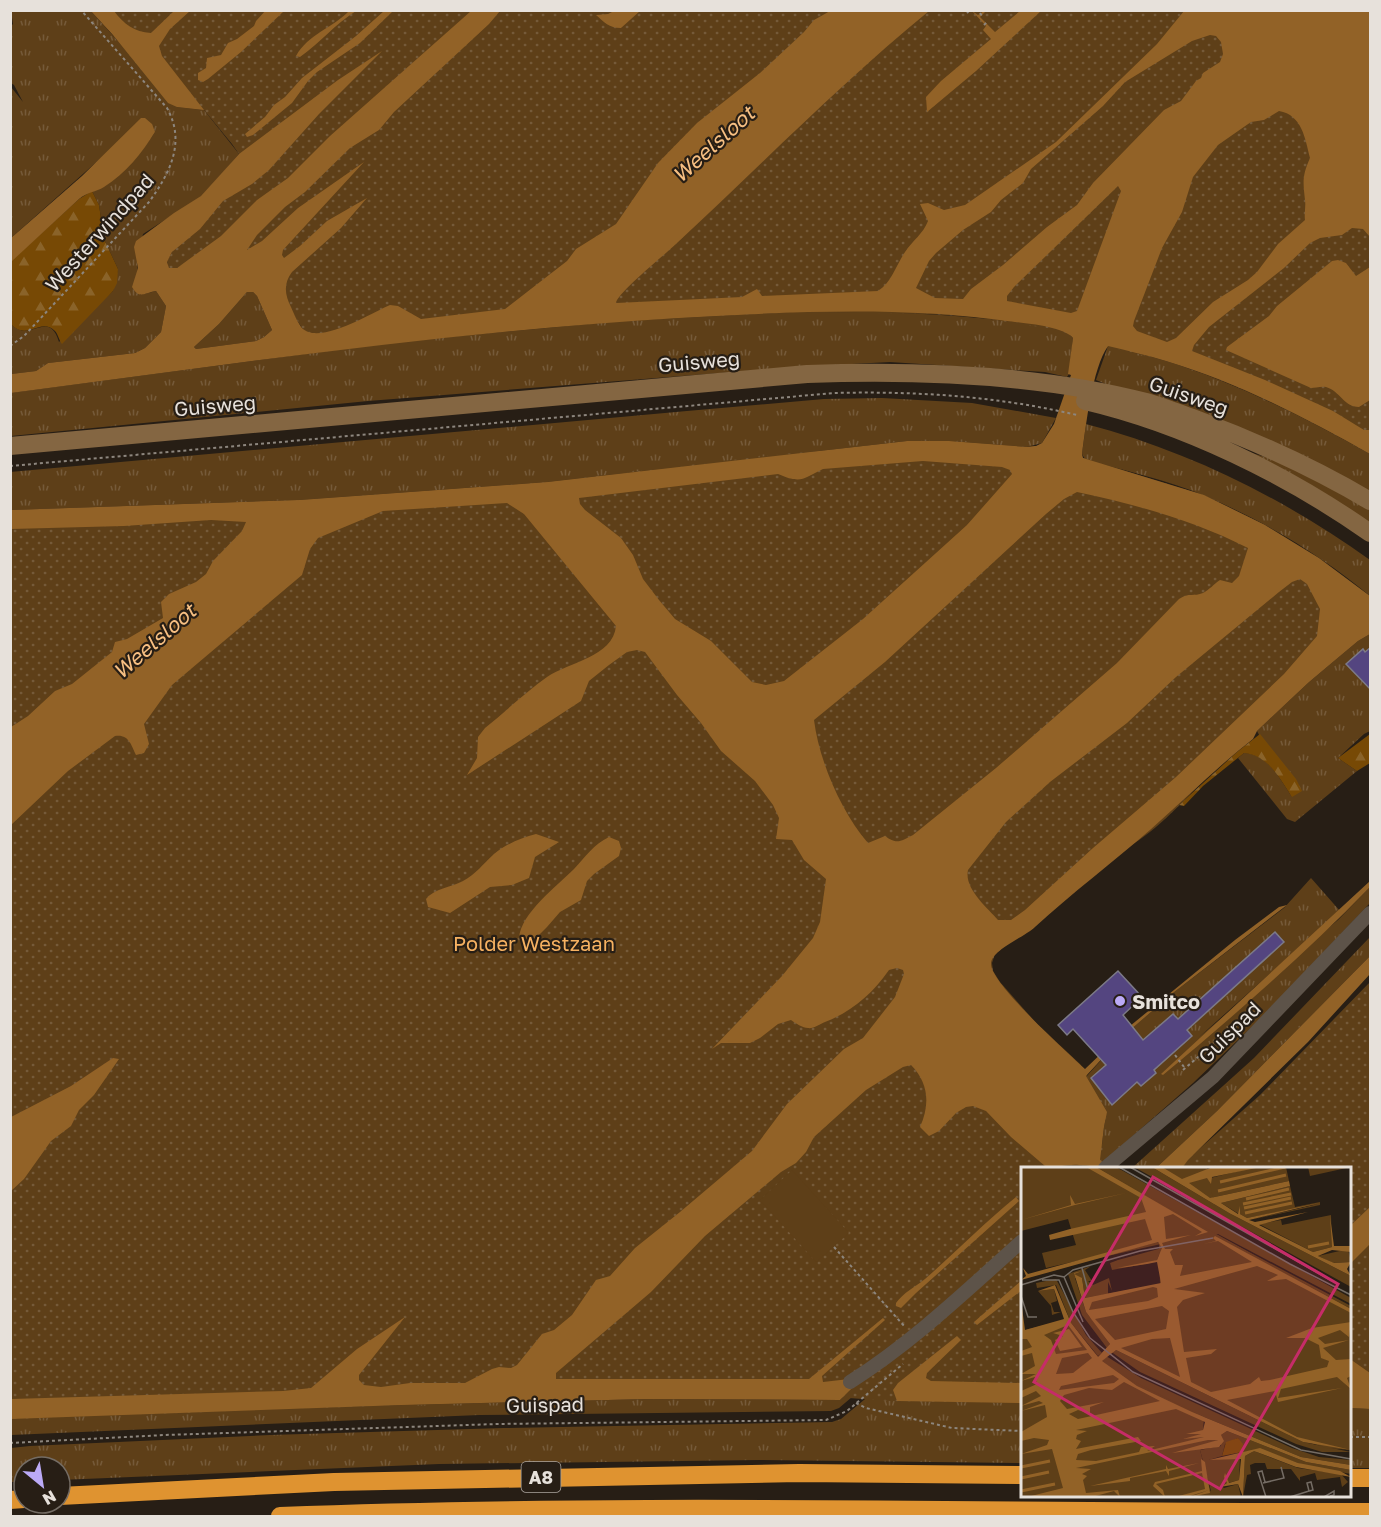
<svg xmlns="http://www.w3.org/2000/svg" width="1381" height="1527" font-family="'Golos Text',sans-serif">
	<defs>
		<pattern id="grass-tufts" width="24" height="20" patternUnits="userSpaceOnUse" patternTransform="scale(1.5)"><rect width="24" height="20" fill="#5e3f18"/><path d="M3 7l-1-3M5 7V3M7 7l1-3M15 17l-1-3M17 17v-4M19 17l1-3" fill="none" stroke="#755a39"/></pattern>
		<pattern id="forest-firs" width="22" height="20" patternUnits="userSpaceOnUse" patternTransform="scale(1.5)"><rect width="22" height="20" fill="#774905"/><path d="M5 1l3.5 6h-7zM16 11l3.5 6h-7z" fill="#8a6329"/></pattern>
		<pattern id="park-dots" width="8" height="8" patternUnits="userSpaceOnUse" patternTransform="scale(1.5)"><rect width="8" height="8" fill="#5e3f18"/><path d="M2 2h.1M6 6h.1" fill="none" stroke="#755a39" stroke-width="1.8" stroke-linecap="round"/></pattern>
	</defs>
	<rect width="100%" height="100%" fill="#271e15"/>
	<!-- grass -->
	<path fill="url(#grass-tufts)" d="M11,11H91L177,107L204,110L239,154L202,196L143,234L137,262L140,295L156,291L166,306L161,332L145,348L135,353L48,363L36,371L11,374L10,323C30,346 48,307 59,342L113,291L118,269L104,239L99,205L92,191C115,185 142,152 155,132L102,157L11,238V87L23,102L14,85L11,83L10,27L13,24Z
		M247,292H253L257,296L272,330L264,337L256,341L196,349L194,347L219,324Z
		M793,312C870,312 945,312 1021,323C1034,325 1066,328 1073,338L1069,374L1067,377L1045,372L890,362L795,367L368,401L11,436L10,393L403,341L622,321Z
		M1108,346C1127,351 1147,355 1166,361C1237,383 1306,418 1370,454V493L1096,380Z
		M882,398L972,403L1056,418L1042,443L1027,447L949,441H907L548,482L300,500L11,510L10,472L687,411L824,399Z
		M1086,424C1189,451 1285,499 1370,560V596C1321,555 1264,521 1205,496C1168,480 1126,471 1086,460L1082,454Z
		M1245,451L1285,463L1370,510V524Z
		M1370,634V731L1364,734L1338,758L1357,771L1295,822L1287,819L1238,758L1244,753C1268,754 1280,779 1292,797L1257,731L1309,682L1358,641Z
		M1311,878L1340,911L1198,1038L1338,920L1370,887V903L1259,1020L1193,1083L1103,1162L1100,1161L1104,1127L1107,1112L1086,1077L1121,1038L1173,993L1284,908Z
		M1370,937V956L1217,1111L1156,1168H1132L1254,1058Z
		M987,1298L1022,1403V1463L759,1460L439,1464L60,1480V1467H24V1482H11V1448L30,1446L270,1435L504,1428L832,1422L841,1419Z
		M878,1375L839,1408L831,1411L479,1415L11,1435V1419L34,1417L402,1405L647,1399L840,1400L853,1387Z
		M1350,1408L1370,1409V1468H1350Z"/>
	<!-- forest -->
	<path fill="url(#forest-firs)" d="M92,191L99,205L104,239L118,269L117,283L113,291L62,344C59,340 58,334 55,331C40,316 27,343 10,323V262L79,199Z
		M1260,734L1296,779L1302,791L1292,797C1280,779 1268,755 1244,753L1203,786L1184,806L1179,805L1237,752Z
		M1370,734V763L1357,771L1338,758Z"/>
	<!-- park -->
	<path fill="url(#park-dots)" d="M91,11H1370V454C1306,418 1238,383 1167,361C1137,352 1108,349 1078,340L1070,334L1053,329L975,317L930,314L792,312L621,321L402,341L322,352L302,328L253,251L235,248L189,261L177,268H168L167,261L172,252L239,164V154L232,144L204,110L177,107L168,103L113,35Z
		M948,441L1027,447L1036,446L1048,447L1203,495L1265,525L1357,641C1309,681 1262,723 1217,767C1190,793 1165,824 1133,844L995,954L992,963L993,971L1000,982L1036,1023L1080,1064L1109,1113L1096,1137L1106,1150L1101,1161L1113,1168H1022V1403L890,1401L835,1397L647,1398L402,1405L11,1419L10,511L300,500L428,491L548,482L783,454Z
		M1370,982V1408H1350V1168H1180L1188,1159L1260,1095Z"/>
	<!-- garden -->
	<path fill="#5e3f18" d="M792,1170L849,1233L816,1262L760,1200Z"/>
	<!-- water -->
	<path fill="#926227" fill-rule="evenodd" d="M266,10L284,11L241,52L208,79L203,82L198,80V73L206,68L207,58L221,55L228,43L237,39L254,26L256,21Z
		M350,10L356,11C335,24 320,43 300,57L296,56C308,34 333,28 350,10Z
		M1369,10L1370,237L1363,229L1352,228L1342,235L1320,238L1310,243L1284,268L1209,327L1194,345L1192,351L1265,380L1333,411L1364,430H1370V454C1306,418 1237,382 1166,361C1147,355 1128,351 1108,346C1092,369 1086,426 1082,454L1083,458L1204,495L1265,525L1319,558L1370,596V634L1358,641L1309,682L1257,731L1253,739C1217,767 1185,799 1150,830C1112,863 1072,893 1035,927C1025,937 991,950 991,964C991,984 1068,1053 1085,1069L1130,1026L1235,940L1279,907L1287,905L1173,993L1121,1038L1086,1076L1107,1112L1104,1127L1100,1160L1108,1168C1098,1168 1089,1165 1079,1165C1067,1164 1057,1168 1044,1168L1045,1166L1011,1137L986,1111L973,1106L966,1107L956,1113L939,1131L929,1136L920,1127C930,1105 929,1083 911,1065L903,1067L866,1090L814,1137L806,1152L796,1163L781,1172L705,1236L651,1292L556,1373V1379H809L883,1318L885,1320L822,1376L823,1382L849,1379L853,1387L840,1400L647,1399L402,1405L11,1419V1399L283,1391L311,1388L357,1349L405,1317L359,1375V1380L364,1385L381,1387L410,1383H465L492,1369L499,1367L511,1368L517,1365L542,1334L554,1330L572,1315L596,1280L610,1276L635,1248L680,1212L752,1151L787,1104L844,1049L863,1038L895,997L904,974L903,970L897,968L889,970C872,994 853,1011 825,1022C820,1024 813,1029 808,1028C803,1028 795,1023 791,1020L778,1024L760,1038L750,1043H721L712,1049L782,976L813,938L820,922L826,879L804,860L792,840L776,839L779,818L773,805L755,781L721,751L701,723L677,695L645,652L637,650L627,652L609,665L589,681L581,701L467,775L477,758L478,737L485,728C506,711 526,692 547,677C569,662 613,657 616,626L524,514L507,503L383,511L318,538L310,549L302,575L172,685L144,724L149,744L144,753L136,755C131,745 129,734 115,736L68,771L11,825V727L28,716L55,691L72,684L112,652L115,642L127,639L163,618L161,602L169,594L196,582L206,574L213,561L242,531L246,522L211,520L124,526L11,529V510L300,500L548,482L907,441H949L1027,447L1036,446L1042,443L1054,424L1071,375L1068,374L1073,338C1063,326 1022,323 1007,321C898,306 788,312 679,318C455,331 233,364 11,393V374L36,371L48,363L135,353L145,348L161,332L166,306L156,291C143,293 140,300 132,287L138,268L134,247L136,241L174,213L201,196L239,154L338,80L382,51L319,114L269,170L252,184L223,201L200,229L172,252L167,262L169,268H177L221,236L257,200L288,178L330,136L471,11H500L489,24L394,112L379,130L350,148L305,192L285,207L257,235L247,250L262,241L298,208L364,162L283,250L282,255L284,258L300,246L327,221L367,198L341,228L292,272C283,284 285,295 291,307C294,314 298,323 302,328C319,346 373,312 390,305L398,306L421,319L505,309L567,261L576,249L616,224L658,163L697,123L760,73L804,32L814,20L830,11H929C841,83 761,165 677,243C667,253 617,293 616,303L742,297L757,289L762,296L878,291C892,282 896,265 905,252C913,240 923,234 928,221L920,204L928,203L944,210L965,205L1056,142L1157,44L1184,11ZM1210,35L1216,36L1221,42L1223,54L1220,62L1203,73L1201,78L1196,81L1181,101L1164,110L1093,183L1077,205L1047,227L1003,265L971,289L963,299L935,298L916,288L929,261L936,253L963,230L991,212L1001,200L1023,183L1031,169L1103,106L1125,82L1192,41ZM1279,111C1302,115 1305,138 1310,158C1302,176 1303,182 1305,200C1306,207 1304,213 1305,220L1278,244L1257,272L1248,280L1213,302L1176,338L1167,342L1137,331L1133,326L1134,321L1162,248L1182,212L1193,177L1218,145L1251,122L1264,120ZM1118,186L1121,191L1077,311L1071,313L1007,301V296L1014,287ZM247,292H253L257,296L272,330L264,337L256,341L196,349L194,347L219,324ZM923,461L1002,467L1010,470L1012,474L967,525L863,619L784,681L766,685L752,682L711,641L675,619L659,600L643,579L633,555L621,538L585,510L580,504L579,498L778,474C802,484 802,479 823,469ZM1077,492C1135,504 1195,521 1248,548L1239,576L1232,583L1220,580C1214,584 1209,590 1203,593C1194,597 1189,592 1179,599L1117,663L996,768L913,835C901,841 897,845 885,836L868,843C841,812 819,760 814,720L885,662L1046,514L1064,499ZM1300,579L1307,584L1320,609L1317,636L1284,674L1176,777L1093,848L1025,910L1011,920H998C987,907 964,889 968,870L1006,822L1050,782L1127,723L1176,677L1279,592L1292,582Z
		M91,11H114C124,24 134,32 151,33L174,11H190L170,29L159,46L162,56L204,110L177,107L168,103L113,35Z
		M384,11H393L360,43L317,72L308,81L292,103L253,135L247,137L245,134L265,117L274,105L285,97L302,78L356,36Z
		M614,11V10L640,11L621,28C609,28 604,22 596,15L608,14Z
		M972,11L978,15L984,11L985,12L980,17L995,32L1020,11H1041L976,71L927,112L926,97L941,81L991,39L983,30L986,26Z
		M141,118H145L152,124L155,132C142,153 126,173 104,187C96,192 87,192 79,199L11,262V238L82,176Z
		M1338,260L1346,263L1356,276L1370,267V400L1359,407C1344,407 1340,391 1326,387C1321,386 1315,388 1311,388L1226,350L1227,347L1269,316L1277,306L1332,261Z
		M536,834L559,842L535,857L529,878L512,885L490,887L450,913L428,907L426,899C435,888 450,888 463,881C476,874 483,864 494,854C506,844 521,838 536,834Z
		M609,837L619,841L621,848L619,856L594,874L587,881L581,900L560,912L547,927L537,937L529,941L519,938C521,913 557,886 574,869C585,857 594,844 609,837Z
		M1370,881V887C1305,954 1235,1015 1163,1075L1161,1074Z
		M1370,956V974L1308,1042L1188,1160L1182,1168H1156L1217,1111Z
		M113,1058L119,1059L94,1095L79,1110L71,1126L51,1141L24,1179L11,1191V1117L71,1086Z
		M1016,1197L1019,1201L916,1293L901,1308L896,1306V1303C903,1293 915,1287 925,1279C956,1252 984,1223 1016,1197Z
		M1370,1207V1244L1350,1264V1226Z
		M1022,1280V1290L977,1325L974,1322Z
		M957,1336L961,1340L927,1373L926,1378L931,1381L1022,1383V1403L897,1401L893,1390L898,1383Z
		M1350,1359L1370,1373V1409L1350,1408Z"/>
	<!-- building -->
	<path fill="#544580" stroke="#7c7a87" stroke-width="1.5" d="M1371,647V690L1346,664L1363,649L1365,652Z
		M1275,932L1284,942L1187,1030L1192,1036L1154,1070L1156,1073L1141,1086L1137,1082L1112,1105L1091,1078L1106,1065L1073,1029L1067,1035L1058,1025L1118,971L1142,997L1123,1015L1143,1040L1173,1014L1178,1019Z"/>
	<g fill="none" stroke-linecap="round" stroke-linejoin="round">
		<!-- path -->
		<path stroke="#8d867e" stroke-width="2" stroke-dasharray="3 3" stroke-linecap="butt" d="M967,13L970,10
			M980,13L982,16
			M984,25L987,22
			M10,346L24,336L149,202C170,173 186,142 167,108L81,10
			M10,466L834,393C916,391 996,396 1077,415
			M1175,1055L1184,1067
			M1183,1070L1226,1033L1247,1020
			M834,1247L905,1327
			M856,1403L866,1408L952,1428L1022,1431
			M1350,1437H1370
			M10,1443L165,1435L497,1424L826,1420L847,1411L903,1364"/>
		<!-- street -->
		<path stroke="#5d5349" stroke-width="14" d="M1105,1168L1213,1077L1370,913
			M850,1382C913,1342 967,1290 1022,1241"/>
		<!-- secondary -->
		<path stroke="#846642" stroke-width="18" d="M1085,401C1184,424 1288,475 1370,533
			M10,446L807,374C918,370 1038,374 1146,402C1163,407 1181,414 1198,420C1257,442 1316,469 1370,501"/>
		<!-- highway -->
		<path stroke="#df9330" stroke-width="18" d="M1350,1478H1370
			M60,1496L334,1482L799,1473L1022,1475
			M10,1500L24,1499
			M280,1516C643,1502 1007,1513 1370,1512"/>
	</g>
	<!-- markers -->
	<circle fill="#bbaaf6" stroke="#271e15" stroke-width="2" cx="1120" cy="1001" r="6"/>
	<g text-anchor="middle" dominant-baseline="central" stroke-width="4.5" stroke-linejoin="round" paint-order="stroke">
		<!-- shield labels -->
		<rect fill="#271e15" stroke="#ada6a0" stroke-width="1.5" x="521.5" y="1462" width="39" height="30" rx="4.5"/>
		<g font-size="18" font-weight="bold" fill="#e7e1db">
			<text x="541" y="1477">A8</text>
		</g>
		<!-- street labels -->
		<g font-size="20" fill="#e7e1db" stroke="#271e15">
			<text transform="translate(99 232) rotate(-48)">Westerwindpad</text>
			<text transform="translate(699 361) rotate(-5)">Guisweg</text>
			<text transform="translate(1189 395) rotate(19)">Guisweg</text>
			<text transform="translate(215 405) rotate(-5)">Guisweg</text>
			<text transform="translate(1229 1032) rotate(-45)">Guispad</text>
			<text transform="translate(545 1404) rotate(-1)">Guispad</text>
		</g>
		<!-- park labels -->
		<g font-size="20" fill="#f6b161" stroke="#271e15">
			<text x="534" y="943">Polder Westzaan</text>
		</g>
		<!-- poi labels -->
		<g font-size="20" font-weight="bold" fill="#e7e1db" stroke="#271e15" text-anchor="start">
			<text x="1132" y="1001">Smitco</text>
		</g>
		<!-- water labels -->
		<g font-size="21" font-style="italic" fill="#f7bf82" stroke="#271e15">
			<text transform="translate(713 144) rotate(-42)">Weelsloot</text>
			<text transform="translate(154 641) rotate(-41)">Weelsloot</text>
		</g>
	</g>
	<!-- overview -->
	<g transform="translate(1021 1167)">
		<rect width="330" height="330" fill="#271e15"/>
		<path d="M75,0H95L330,131V137L197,67L167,71L187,65ZM113,0H131L208,46L330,109V120ZM196,68L330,139V142L195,69L187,70ZM136,75L140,77L47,98L121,79ZM141,81L136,93L129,96L91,103L89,96L97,93L75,99ZM70,99L64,103L71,114H67L72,118L88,111L91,124L87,115V127L64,131L61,111H54L65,145L89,177L86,181L61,148L47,107ZM35,112L65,168L81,186L77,189L50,156L35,118L16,121L15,116ZM33,122L36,134L30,136L33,145H40L31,148L30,139L17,124ZM95,183L282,275L330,285H301L275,277L119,205L89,184ZM85,189L120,211L271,281L298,290L330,293V298L280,290L171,245L98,208L81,194ZM206,264L285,295L330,303V307L282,298L244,284L221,285L217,271L204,277L201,289L188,293L219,290L218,313L200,318L203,321L217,317L220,330H179L190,324L179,283L200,279V268ZM233,284L277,301L320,307L327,315L321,320L319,310L296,313L294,306L279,310V314L270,302H246L244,296H234L229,298L230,307L226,308L222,330L224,289Z" fill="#5e3f18"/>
		<path d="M217,271L222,277L221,285L201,289L205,275Z" fill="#774905"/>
		<path d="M265,0L268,14L189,31L169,16L230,1ZM269,19L274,40L299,35V38L229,53L297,37L226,51L219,47V40L218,47L200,36ZM310,48L311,80L292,85L238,57L260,53L261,58ZM327,82L330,95L312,96L297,89Z" fill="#5e3f18"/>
		<path d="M0,0H75L330,142V283L305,281L265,267L91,179L70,154L64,131L139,117L138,75L25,101L21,86L55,78L47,52L0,64ZM131,0H186L193,37L165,20ZM48,152L66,178L92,204L183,250L182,264L197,273L179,283L190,326L177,330H0V164Z" fill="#5e3f18"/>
		<path d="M287,0H330L289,9Z" fill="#5e3f18"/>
		<path d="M65,0H75L187,65L174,69L181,65L152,47L143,50L145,72L170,68L141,76L144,82H152L149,85L154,98H162L159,109L231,95L197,74L182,77L195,74L192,71L194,69L330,142V146L265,112L246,114L257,108L236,99L153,122L184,126L162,133L156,140L163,185L196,182L190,187L165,191L170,215L190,225L229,217L238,210L240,214L249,213L306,200L308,194L300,191L298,178L284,171H265L291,161L330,155L328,170L319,163L297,171L304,177L328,173L302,181L315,193L330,192V209L326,211L330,222L316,210L260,222L257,231L321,221L257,235L254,224L206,233L276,270L330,283L282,275L95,183L81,194L116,219L171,245L280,290L330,298V303L285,295L206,264L200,268L203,274L198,280L151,286L197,273H187L55,301L70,302L61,307L66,309L62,313L65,326L97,323L99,330L93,324L71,330H6L42,321L31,282L0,287L26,278L28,273L13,271L0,274V265L26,250L24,238L0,244L22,236L18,234L0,239L20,229L15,224L0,231V224L16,217L14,210L0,214L15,207H0L14,199L11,186L0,189V184L11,180L6,172H0V133L4,163L43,152L33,122L17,124L34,118L50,156L77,190L89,177L65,145L53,106L61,104L53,107L61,111L64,131L140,116L136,95L126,97L106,100L96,101L136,93L141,81L137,75L0,113L5,109L2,101L7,107L131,73L124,52L29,73L28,68L49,62L125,45L120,31ZM132,120L136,121L137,130L127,134L68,143L71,135ZM141,139L148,144L145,162L94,173L74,152ZM47,158L66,183L35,187L30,173L23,168ZM149,171L159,210L100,181L131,172ZM67,186L71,191L52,206L35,207L41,191ZM92,208L98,212L93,216L38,223L40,219ZM103,215L139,234L57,252L48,247L57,243L69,247V240L83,235L46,242L39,234L43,228L68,221L91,223ZM155,242L184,255L182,263L165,267H180L162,272L183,270L126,284L134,279L120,280L118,285L75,294L55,293L57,287L70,283L120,274L117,270L55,282L60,274L55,272L56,268L66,264L55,263ZM131,0H141L161,12L189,1L240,0L191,10L190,17L186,11L168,16L189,31L268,14L269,19L200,36L217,47L219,39V47L226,51L298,36L228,53L234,55L287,45L238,58L292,85L311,80L309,49L313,79H329L330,85L311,83L297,89L313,96L330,95L326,102L330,109L208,46ZM105,26L54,38L0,53L50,38L49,28L54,37ZM48,162L61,180L39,184L34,173L42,169L32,166ZM239,281L277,296L319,304L330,310L275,300L233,284L224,289L222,330L217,317L199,320L206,316L203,310L204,306L208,316L218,313L220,292L188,293ZM180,292L184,295L189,326L169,330L188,323L166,330H154L184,322L181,306L135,317L142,323L144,330L132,319L134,315L181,304ZM178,296L148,304V309L145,304L109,311V314L69,319L145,302V298L147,302Z" fill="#926227" fill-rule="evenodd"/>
		<path fill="none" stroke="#926227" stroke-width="3" d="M199,15L264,0M197,24L265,8M225,32L268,22M222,37L270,27M223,41L270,31M224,46L271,36M287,80L308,76M0,300L29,294M0,311L28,305M0,324L34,317"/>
		<path fill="none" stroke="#746c64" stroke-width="1.5" d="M98,0L269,97L330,128M109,0L311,114M61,101L67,123M43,110L52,103L119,84L192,71M21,113H38L52,145L69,171L112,205L280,283L330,292M0,118L33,108L43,110L62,155M0,129L7,150H16M244,315L241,304L237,305L245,330M290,315L292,323L288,324L286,316ZM242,316L263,311L260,300M269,330L288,324M303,330L313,324V328L309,329"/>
		<path fill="#c62c68" fill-opacity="0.15" stroke="#c62c68" stroke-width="3" d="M132,10L317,117L199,322L13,215Z"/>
		<rect width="330" height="330" fill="none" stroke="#e7e1db" stroke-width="3"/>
	</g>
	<!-- border -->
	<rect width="1381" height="1527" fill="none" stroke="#e7e1db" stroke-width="24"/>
	<!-- north arrow -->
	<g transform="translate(42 1485) rotate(150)"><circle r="28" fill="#271e15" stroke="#746c64" stroke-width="1.5"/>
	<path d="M0-4.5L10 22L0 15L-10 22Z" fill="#bbaaf6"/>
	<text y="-9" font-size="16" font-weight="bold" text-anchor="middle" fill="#e7e1db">N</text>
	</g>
</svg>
